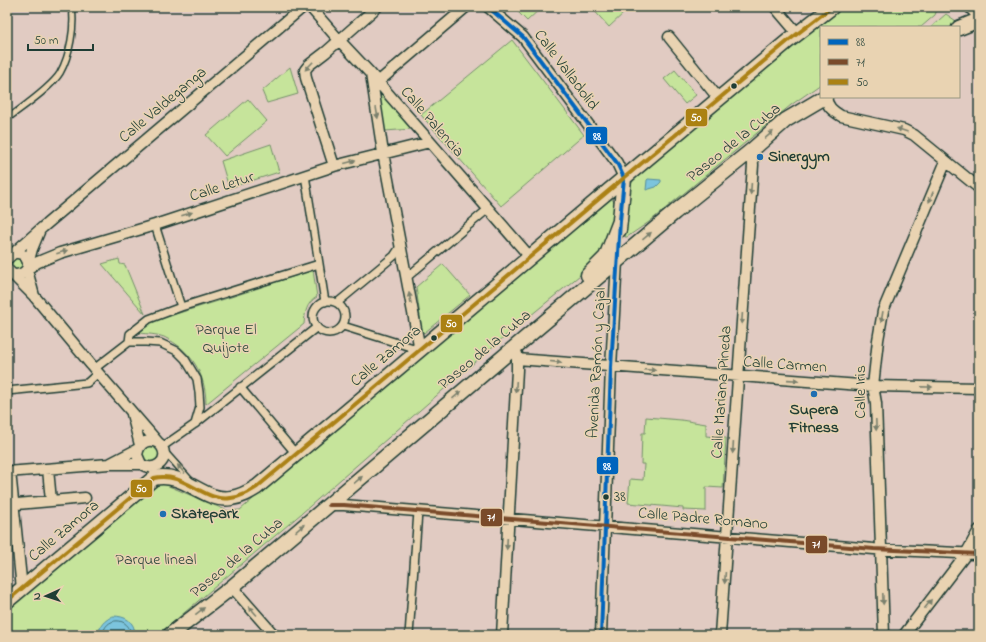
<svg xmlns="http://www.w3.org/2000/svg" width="986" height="642" font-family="'Indie Flower',sans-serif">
	<rect width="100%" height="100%" fill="#e1cbc2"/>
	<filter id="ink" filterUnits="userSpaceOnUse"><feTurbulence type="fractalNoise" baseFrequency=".025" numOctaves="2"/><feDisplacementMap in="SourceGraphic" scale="8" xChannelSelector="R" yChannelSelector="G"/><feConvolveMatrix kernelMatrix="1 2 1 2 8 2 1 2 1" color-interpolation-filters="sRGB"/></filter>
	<g filter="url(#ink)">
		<!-- green -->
		<path fill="#c6e49b" stroke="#729068" d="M513,7H542L527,21Z
			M591,7H621L625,12L609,27Z
			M837,7H938L935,15L921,27H821V84L791,105L649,222L627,237H625L630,187L636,175Z
			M946,14L959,23L950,27H931Z
			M512,40L584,135L501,206L421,115Z
			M290,67L298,94L267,103L262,91Z
			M675,70L696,95L685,104L664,79Z
			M379,94H382L412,129L385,131Z
			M248,99L267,121L225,156L206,135Z
			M271,144L279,172L229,188L221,161Z
			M611,198L615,203L613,223L601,258L498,342L302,513L158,635H7V610L155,485L160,484H164L228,511L240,510L609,199Z
			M11 264a6 6 0 1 1 12 0a6 6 0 1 1-12 0Z
			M119,259L120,264L125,265L145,314L102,264Z
			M443,264L470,295L424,333L422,331L416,287Z
			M313,270L317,297C306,303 305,313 304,324L206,404C206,374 191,350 164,337C157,334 147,334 139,333L153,321L231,297Z
			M646,417L681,420L706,424V436L726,438L723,488L706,487V511L683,510V508L628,503L630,479L643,480L644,464H641L642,433H645Z
			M143 454a8 8 0 1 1 16 0a8 8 0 1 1-16 0Z"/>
		<!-- water -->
		<path fill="#7cc4dd" stroke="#578e99" d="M648,179L661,180V182L656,187L646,190L647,180Z
			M113,616C125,616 135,621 135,635H99C99,625 104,621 113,616Z"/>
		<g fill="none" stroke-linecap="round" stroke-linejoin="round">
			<!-- shore -->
			<path stroke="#447378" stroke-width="1" d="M103,635C104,616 130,616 131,635"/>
			<!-- service casing -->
			<g stroke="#1f3d34" stroke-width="8">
				<path id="service" d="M7,119C21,108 51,88 60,73C70,55 75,27 72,7
					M165,452L190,480"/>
			</g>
			<!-- pedestrian casing -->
			<g stroke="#1f3d34" stroke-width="10">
				<path id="pedestrian" d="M305,175L325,302
					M155,225L181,307
					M406,278L488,209
					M313 317a16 16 0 1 1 32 0a16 16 0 1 1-32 0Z
					M337,303L394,256L400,247
					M343,326L420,350
					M129,342L130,334L149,319L181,307L319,264
					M94,369L129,342H146L160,343L177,351L185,359L197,379L199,392L200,407L195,424
					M240,387L296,454
					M7,391L87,383L98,373
					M162,447L195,424L317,327
					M409,635L418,512"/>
			</g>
			<!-- minor casing -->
			<g stroke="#1f3d34" stroke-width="13">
				<path id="minor" d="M310,7L339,40L371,74L530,257
					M488,7L523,37L617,163L624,178
					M775,7L798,34
					M669,37L719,99
					M371,74L383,153L420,350
					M378,82L466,7
					M826,97C827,107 833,111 841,116L904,130L914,135L979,188
					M334,166L306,78L305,70L309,65L326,52L377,7
					M10,255C28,245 38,276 13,275
					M7,259L43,227L303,7
					M28,264L32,249L39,232
					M7,269L34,296L98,373L162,447C170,461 154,473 141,464L137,455C139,442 149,437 160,444
					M27,269L38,262L60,253L155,225L334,166L430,142
					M27,270L34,296
					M517,359L873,386L979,388
					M132,414L140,445
					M111,463L138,449
					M48,469L51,501
					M10,471L22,589
					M7,472L109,464H141
					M17,504L85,498
					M329,505H344L874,549L979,554
					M232,587L274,635
					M502,635L517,370V354
					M601,635L611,367L617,261
					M720,635L753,165L752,150
					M884,635L876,403L873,386L878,340L883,311L946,161
					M904,635L966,554L979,530"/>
			</g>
			<!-- secondary casing -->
			<g stroke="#1f3d34" stroke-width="17">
				<path id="secondary" d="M972,7L979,14
					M959,28L979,20
					M619,230L624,178
					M588,275L606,257L620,221
					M7,601L154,478C185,471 204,503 231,498C241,497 249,492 257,487L606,193L788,41L832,7
					M170,635L232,587L502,358L675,212L752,150L786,120L825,97"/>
			</g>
			<!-- service -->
			<use href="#service" stroke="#e9d3b2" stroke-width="5"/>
			<!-- pedestrian -->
			<use href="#pedestrian" stroke="#e9d3b2" stroke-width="7"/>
			<!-- minor -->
			<use href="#minor" stroke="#e9d3b2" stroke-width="10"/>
			<!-- secondary -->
			<use href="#secondary" stroke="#e9d3b2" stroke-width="14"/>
			<!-- bus-1 casing -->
			<g stroke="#e9d3b2" stroke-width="7">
				<path id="bus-1" d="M488,7L523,37L617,163L624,178L620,221L611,367L601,635"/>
			</g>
			<!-- bus-2 casing -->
			<g stroke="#e9d3b2" stroke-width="7">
				<path id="bus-2" d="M329,505H344L874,549L979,554"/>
			</g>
			<!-- bus-3 casing -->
			<g stroke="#e9d3b2" stroke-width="7">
				<path id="bus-3" d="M7,601L154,478C185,471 204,503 231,498C241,497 249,492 257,487L606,193L788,41L832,7"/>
			</g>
			<!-- bus-1 -->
			<use href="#bus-1" stroke="#0065bd" stroke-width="4"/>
			<!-- bus-2 -->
			<use href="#bus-2" stroke="#7a4b2a" stroke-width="4"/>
			<!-- bus-3 -->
			<use href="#bus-3" stroke="#ab8112" stroke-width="4"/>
		</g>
		<!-- one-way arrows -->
		<defs><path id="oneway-solid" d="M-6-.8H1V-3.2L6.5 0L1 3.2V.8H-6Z"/></defs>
		<g fill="#7a806d">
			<use href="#oneway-solid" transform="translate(309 66) rotate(134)"/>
			<use href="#oneway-solid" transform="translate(377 113) rotate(81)"/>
			<use href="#oneway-solid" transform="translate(902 130) rotate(-161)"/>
			<use href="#oneway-solid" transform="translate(769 135) rotate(-41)"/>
			<use href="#oneway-solid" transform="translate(350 162) rotate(-14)"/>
			<use href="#oneway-solid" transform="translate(751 189) rotate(94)"/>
			<use href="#oneway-solid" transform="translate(931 197) rotate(112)"/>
			<use href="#oneway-solid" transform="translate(187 214) rotate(-18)"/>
			<use href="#oneway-solid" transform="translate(647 236) rotate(-40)"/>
			<use href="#oneway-solid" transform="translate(62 252) rotate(-18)"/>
			<use href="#oneway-solid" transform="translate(410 298) rotate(-101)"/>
			<use href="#oneway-solid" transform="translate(882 317) rotate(99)"/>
			<use href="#oneway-solid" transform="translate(742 319) rotate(94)"/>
			<use href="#oneway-solid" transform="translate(556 362) rotate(5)"/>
			<use href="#oneway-solid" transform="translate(650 370) rotate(4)"/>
			<use href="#oneway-solid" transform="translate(793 380) rotate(4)"/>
			<use href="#oneway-solid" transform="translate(516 387) rotate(93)"/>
			<use href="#oneway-solid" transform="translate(927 387) rotate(1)"/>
			<use href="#oneway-solid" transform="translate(457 395) rotate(-40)"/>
			<use href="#oneway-solid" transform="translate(876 425) rotate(88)"/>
			<use href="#oneway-solid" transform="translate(733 448) rotate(94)"/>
			<use href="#oneway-solid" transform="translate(181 469) rotate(-130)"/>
			<use href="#oneway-solid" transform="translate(358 480) rotate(-40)"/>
			<use href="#oneway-solid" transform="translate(300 528) rotate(-41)"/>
			<use href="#oneway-solid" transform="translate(507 544) rotate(93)"/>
			<use href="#oneway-solid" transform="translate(725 578) rotate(94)"/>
			<use href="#oneway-solid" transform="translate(883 599) rotate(88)"/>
			<use href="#oneway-solid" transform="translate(928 604) rotate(-53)"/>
			<use href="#oneway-solid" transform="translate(200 611) rotate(-38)"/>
			<use href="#oneway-solid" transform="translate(253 611) rotate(-131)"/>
		</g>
	</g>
	<!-- markers -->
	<g fill="#1f3d34" stroke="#e9d3b2" stroke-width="1.5">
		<circle cx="734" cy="86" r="3.5"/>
		<circle cx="434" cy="338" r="3.5"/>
		<circle cx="606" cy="497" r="3.5"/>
	</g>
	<g fill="#1f6fb2" stroke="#e9d3b2" stroke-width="1.5">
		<circle cx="760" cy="157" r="4"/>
		<circle cx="814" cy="394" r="4"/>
		<circle cx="163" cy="514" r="4"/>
	</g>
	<g text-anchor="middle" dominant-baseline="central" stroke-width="3" stroke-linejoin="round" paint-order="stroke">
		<!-- bus labels -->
		<g font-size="15" fill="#1f3d34" stroke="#e9d3b2" text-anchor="start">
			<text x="614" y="497">38</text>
		</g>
		<!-- street labels -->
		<g font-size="16" fill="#1f3d34" stroke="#e9d3b2">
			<text transform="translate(566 70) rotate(53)">Calle Valladolid</text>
			<text transform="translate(163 105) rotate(-40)">Calle Valdeganga</text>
			<text transform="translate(432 122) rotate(49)">Calle Palencia</text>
			<text transform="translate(734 143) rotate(-39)">Paseo de la Cuba</text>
			<text transform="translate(222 187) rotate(-18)">Calle Letur</text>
			<text transform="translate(485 350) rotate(-40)">Paseo de la Cuba</text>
			<text transform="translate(386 356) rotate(-40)">Calle Zamora</text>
			<text transform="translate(597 363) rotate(-87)">Avenida Ramón y Cajal</text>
			<text transform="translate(785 365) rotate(4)">Calle Carmen</text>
			<text transform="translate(722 392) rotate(-86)">Calle Mariana Pineda</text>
			<text transform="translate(861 392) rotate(-90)">Calle Iris</text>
			<text transform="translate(703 519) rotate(5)">Calle Padre Romano</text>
			<text transform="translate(64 531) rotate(-40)">Calle Zamora</text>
			<text transform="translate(237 558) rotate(-40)">Paseo de la Cuba</text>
		</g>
		<!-- poi labels -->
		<g font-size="16" font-weight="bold" fill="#1f3d34" stroke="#e9d3b2" text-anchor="start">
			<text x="768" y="157">Sinergym</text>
			<text x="814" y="410" text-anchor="middle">Supera<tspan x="814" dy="18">Fitness</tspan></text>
			<text x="171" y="514">Skatepark</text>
		</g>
		<!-- park labels -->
		<g font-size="16" fill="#274539" stroke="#e9d3b2">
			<text x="226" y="330">Parque El<tspan x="226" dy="18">Quijote</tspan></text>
			<text x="156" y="560">Parque lineal</text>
		</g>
	</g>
	<g stroke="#e9d3b2" stroke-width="1.5">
		<rect x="685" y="108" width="23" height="19" rx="4" fill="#ab8112"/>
		<rect x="585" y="126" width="23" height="19" rx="4" fill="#0065bd"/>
		<rect x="440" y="314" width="23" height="19" rx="4" fill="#ab8112"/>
		<rect x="596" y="456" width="23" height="19" rx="4" fill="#0065bd"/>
		<rect x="130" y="479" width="23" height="19" rx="4" fill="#ab8112"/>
		<rect x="480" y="508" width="23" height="19" rx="4" fill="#7a4b2a"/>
		<rect x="805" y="535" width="23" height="19" rx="4" fill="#7a4b2a"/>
	</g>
	<g font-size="11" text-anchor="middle" font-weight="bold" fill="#fff">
		<text x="696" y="121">50</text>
		<text x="597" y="140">88</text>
		<text x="451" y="327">50</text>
		<text x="607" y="470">88</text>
		<text x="141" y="492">50</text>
		<text x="491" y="521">71</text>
		<text x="816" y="548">71</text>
	</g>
	<!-- margin -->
	<rect width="986" height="642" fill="none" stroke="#e9d3b2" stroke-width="24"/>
	<rect x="12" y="12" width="962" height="618" fill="none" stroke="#1f3d34" stroke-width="1.5" filter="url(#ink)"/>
	<!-- legend -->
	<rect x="820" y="26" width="140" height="72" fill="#e9d3b2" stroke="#989780"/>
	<rect x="828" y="39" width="20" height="6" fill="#0065bd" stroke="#989780"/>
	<text x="856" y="46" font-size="12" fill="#1f3d34">88</text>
	<rect x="828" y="59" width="20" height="6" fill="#7a4b2a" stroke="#989780"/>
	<text x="856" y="66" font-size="12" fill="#1f3d34">71</text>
	<rect x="828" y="79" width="20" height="6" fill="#ab8112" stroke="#989780"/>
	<text x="856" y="86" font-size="12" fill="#1f3d34">50</text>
	<!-- north arrow -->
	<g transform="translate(46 596) rotate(267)" stroke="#e9d3b2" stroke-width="3" paint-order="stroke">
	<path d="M0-3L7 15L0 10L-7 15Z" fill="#1f3d34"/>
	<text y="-6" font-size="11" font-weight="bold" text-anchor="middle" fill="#1f3d34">N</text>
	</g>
	<!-- scale -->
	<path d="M28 44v6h65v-6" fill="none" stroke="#1f3d34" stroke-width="2"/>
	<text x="34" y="44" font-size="12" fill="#1f3d34" stroke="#e9d3b2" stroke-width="3" paint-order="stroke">50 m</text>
</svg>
